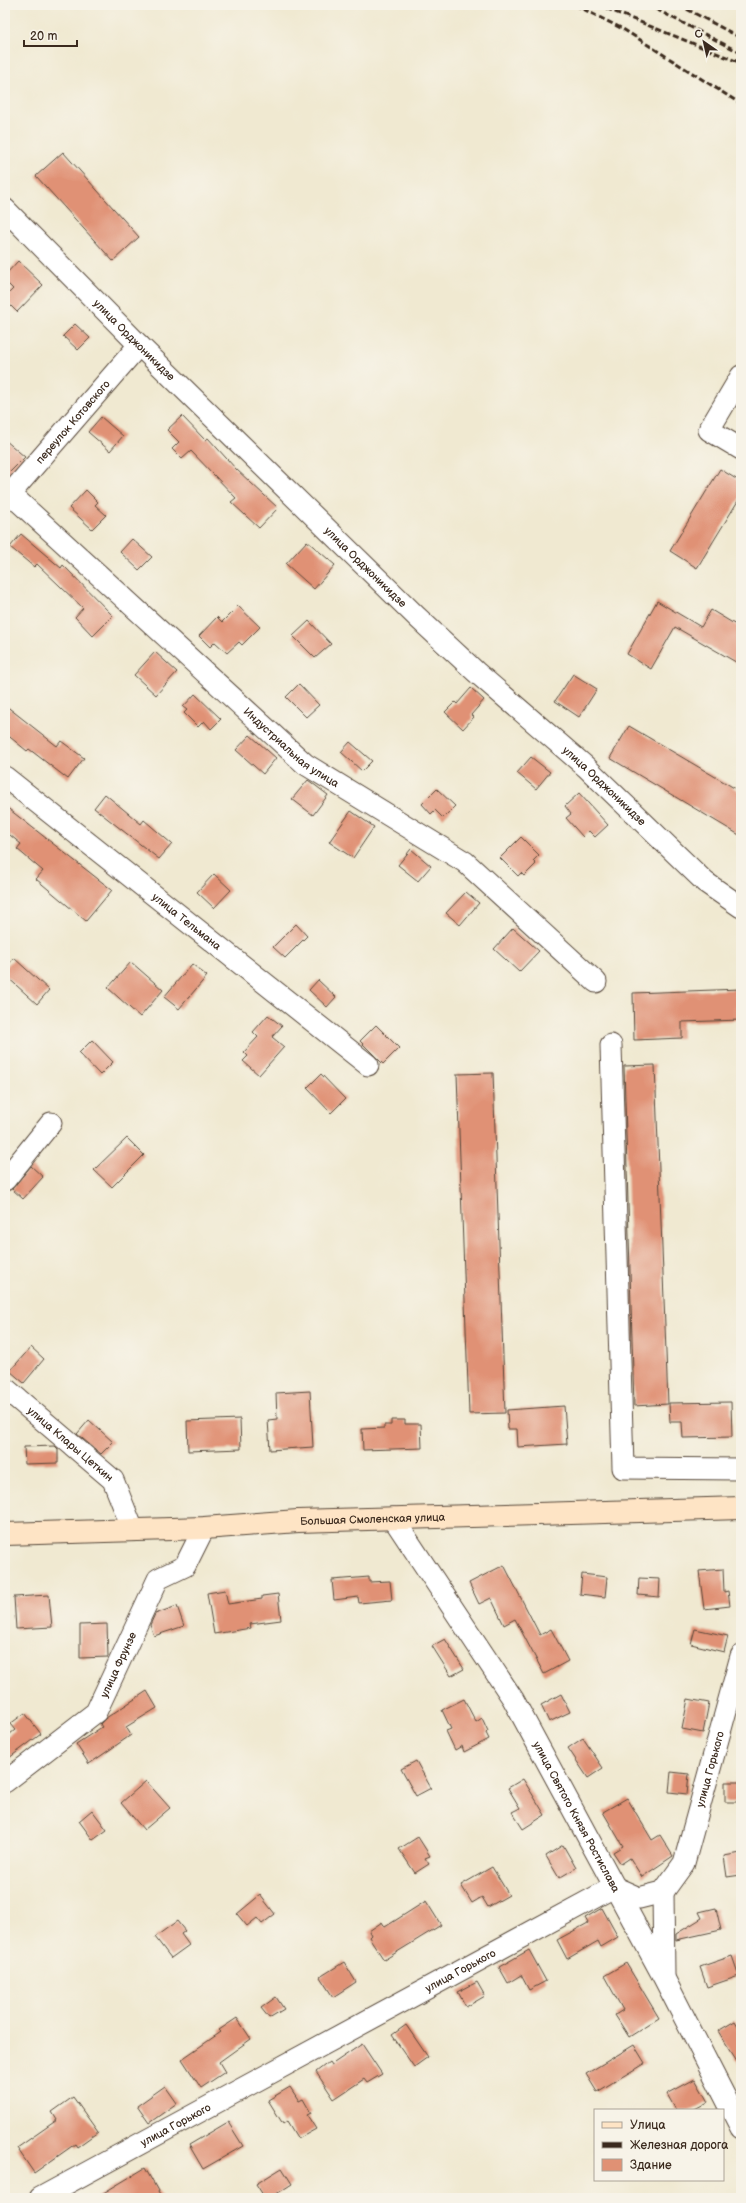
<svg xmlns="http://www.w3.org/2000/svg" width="746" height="2203" font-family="'Balsamiq Sans',sans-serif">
	<rect width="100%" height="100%" fill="#f7f3e8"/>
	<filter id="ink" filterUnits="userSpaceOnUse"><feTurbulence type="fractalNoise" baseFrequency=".025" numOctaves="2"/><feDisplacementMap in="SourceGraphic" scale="8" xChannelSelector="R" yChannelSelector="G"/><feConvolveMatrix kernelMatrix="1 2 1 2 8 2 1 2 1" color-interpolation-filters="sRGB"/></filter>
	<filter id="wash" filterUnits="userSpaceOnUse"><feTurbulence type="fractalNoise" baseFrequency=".012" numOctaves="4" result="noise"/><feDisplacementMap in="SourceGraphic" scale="16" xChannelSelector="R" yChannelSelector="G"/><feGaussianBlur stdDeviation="0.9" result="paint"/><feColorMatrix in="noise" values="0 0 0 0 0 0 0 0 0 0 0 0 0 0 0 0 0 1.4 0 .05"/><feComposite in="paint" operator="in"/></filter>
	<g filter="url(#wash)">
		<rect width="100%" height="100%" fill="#f0e9d1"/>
		<g id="blocks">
			<!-- building -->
			<path fill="#e09174" d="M63,152L139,237L113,261L36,176Z
				M18,261L43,285L17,312L5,300V297L13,289L5,281V275Z
				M75,324L90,338L78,350L63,336Z
				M182,416L205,440L208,438L236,469L278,508L259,528L231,502L236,498L191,451L182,459L172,449L179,442L167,430Z
				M101,417L123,436L110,451L88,432Z
				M5,440L25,457L5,477Z
				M720,469L741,482V496L697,568L670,551Z
				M86,490L98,502L95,505L106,515L92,529L69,508Z
				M21,534L61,568L63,565L113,616L93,636L75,617L83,608L37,564L34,567L10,547Z
				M132,539L152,557L139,570L120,552Z
				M307,541L335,565L314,589L286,564Z
				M657,601L701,627L711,610L741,628V665L675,627L651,669L627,654Z
				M238,606L260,627L242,645L239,642L227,653L215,642L210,647L199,636L217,617L222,622Z
				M309,621L331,644L315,658L293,636Z
				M155,652L177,672L156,695L134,675Z
				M573,674L597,689L579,717L555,701Z
				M299,684L319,705L306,717L286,697Z
				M471,688L484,700L471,715L474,717L463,729L445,712L455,702L457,704Z
				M195,694L221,719L211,729L204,721L198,727L184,713L187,710L183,707Z
				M5,705L57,746L61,741L84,758L68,779L29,749L27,751L5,733Z
				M629,726L741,792V836L610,758Z
				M250,735L276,758L263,774L236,750Z
				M350,742L372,761L362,771L341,752Z
				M531,757L550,772L536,789L517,773Z
				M308,780L328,795L313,815L292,799Z
				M437,789L455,806L443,818L435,810L431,814L422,804Z
				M579,793L608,825L595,837L589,831L583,837L566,818L571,814L565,806Z
				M105,794L141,824L144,820L172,844L159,859L94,808Z
				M5,806L112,890L86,921L36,879L43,871L17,849L21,844L5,831Z
				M351,811L374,827L353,858L329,842Z
				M521,837L539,855L533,861L536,864L524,876L521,873L518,876L500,858Z
				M411,849L431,866L418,881L398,865Z
				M214,874L231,890L214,908L197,892Z
				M466,892L479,903L460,925L446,913Z
				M296,924L307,936L285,958L273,947Z
				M513,928L539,951L519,972L494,949Z
				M14,958L49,990L37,1004L5,975V968Z
				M131,962L163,990L140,1017L108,988Z
				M192,964L207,976L179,1009L164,997Z
				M318,980L336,997L327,1007L309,990Z
				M741,989V1020L682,1022V1038L634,1040L633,993Z
				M268,1015L282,1026L272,1037L284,1047L259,1075L243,1061L248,1056L244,1052L258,1037L253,1032Z
				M376,1025L399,1048L383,1064L360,1041Z
				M92,1040L113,1062L100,1075L79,1053Z
				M655,1065L668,1404L634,1406L624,1066Z
				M493,1073L505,1413L469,1414L457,1074Z
				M321,1074L345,1099L331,1113L307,1088Z
				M127,1138L144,1155L112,1187L94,1170Z
				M31,1166L43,1177L23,1199L12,1189Z
				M31,1347L44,1359L24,1383L10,1371Z
				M310,1391L313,1447L270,1450L268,1420L277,1419L276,1393Z
				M731,1402L732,1437L683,1438L682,1422H670L669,1403Z
				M564,1406L567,1444L518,1447L517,1429H508L507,1410Z
				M240,1419L241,1449L188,1451L187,1421Z
				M89,1420L113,1442L101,1454L77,1434Z
				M391,1420H405V1424H421L422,1448L363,1450L362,1429L384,1428V1425H391Z
				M55,1446L58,1449V1463L25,1464L24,1447Z
				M504,1565L540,1635L551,1629L568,1661L544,1674L515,1619L504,1625L491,1598L479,1604L469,1583Z
				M723,1569L724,1592L728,1591L730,1606L704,1609L699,1571Z
				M582,1574L607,1577L605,1597L580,1594Z
				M369,1577V1582L390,1581L392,1600L359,1603L358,1597L334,1600L332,1580Z
				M639,1578L660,1579L659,1597L638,1595Z
				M225,1590L228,1604L262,1599V1596L278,1594L281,1620L250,1624L251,1628L214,1634L207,1593Z
				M49,1595L52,1627L16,1629L14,1597Z
				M177,1606L184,1626L154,1636L150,1625L155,1614Z
				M107,1624L108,1657L80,1658V1625Z
				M695,1629L728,1636L724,1652L691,1644Z
				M445,1639L464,1669L451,1676L432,1646Z
				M147,1691L157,1708L126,1727L131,1735L89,1764L76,1744L102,1727L100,1724L106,1718Z
				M561,1694L570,1712L549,1722L541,1705Z
				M464,1699L476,1722L482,1718L488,1731L486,1733L489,1739L464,1752L462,1746L455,1750L446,1731L451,1729L442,1710Z
				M688,1699L709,1703L703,1733L682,1729Z
				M25,1713L41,1734L5,1761V1738L15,1730L10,1724Z
				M583,1738L603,1768L588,1778L568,1748Z
				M416,1761L431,1788L416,1796L401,1769Z
				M671,1772L689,1774L687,1794L669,1792Z
				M523,1779L545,1815L523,1829L512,1812L520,1808L508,1788Z
				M146,1781L170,1808L144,1830L121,1803Z
				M725,1782H741V1802H725Z
				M627,1798L652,1840L660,1835L673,1856L642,1877L630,1858L621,1864L613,1852L623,1846L603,1812Z
				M92,1810L107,1830L93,1840L79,1821Z
				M418,1837L430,1856L425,1858L429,1864L415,1873L399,1849Z
				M563,1845L576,1868L559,1878L546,1856Z
				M741,1853V1875L727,1877L724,1856Z
				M492,1867L509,1895L488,1907L482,1897L472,1903L461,1885Z
				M260,1895L275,1914L262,1924L257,1918L247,1926L237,1914Z
				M426,1901L441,1925L384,1960L369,1937L371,1935L369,1931L382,1922L385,1927Z
				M602,1908L618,1937L601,1947L598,1941L567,1959L557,1940L588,1923L585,1918Z
				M716,1908L721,1930L676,1940V1934L702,1918L699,1912Z
				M177,1921L185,1931L181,1934L189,1945L171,1958L155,1937Z
				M529,1950L546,1981L529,1990L521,1975L508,1983L499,1967Z
				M732,1956L739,1976L707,1987L700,1967Z
				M344,1962L356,1982L333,1997L320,1977Z
				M626,1963L659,2018L629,2037L615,2015L623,2010L604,1976Z
				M477,1982L485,1996L466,2007L458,1992Z
				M276,1997L284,2009L269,2018L261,2008Z
				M237,2018L251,2039L219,2062L225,2072L201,2088L182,2059L221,2032L219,2030Z
				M735,2021L741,2031V2067L718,2031Z
				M406,2025L428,2057L414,2067L392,2035Z
				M362,2044L382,2074L367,2083L364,2079L334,2099L316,2072L329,2062L331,2065Z
				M634,2045L645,2063L597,2092L586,2074Z
				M695,2079L708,2102L693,2110H676L667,2094Z
				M165,2086L177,2103L149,2123L137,2106Z
				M290,2087L299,2101L303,2099L311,2113L307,2115L316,2129L298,2139L287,2121L283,2124L268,2100Z
				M73,2097L98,2132L77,2147L75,2144L34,2173L17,2148L57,2120L52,2112Z
				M228,2122L243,2146L203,2169L189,2145Z
				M145,2168L162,2198H95Z
				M282,2168L292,2184L270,2198H265L256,2184Z"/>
		</g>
	</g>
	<g filter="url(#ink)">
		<use href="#blocks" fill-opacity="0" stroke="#564739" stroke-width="1"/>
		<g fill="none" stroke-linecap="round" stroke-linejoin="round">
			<!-- minor casing -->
			<g stroke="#564739" stroke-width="23">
				<g id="minor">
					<path id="s1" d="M5,209L139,345L417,617L476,672L586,767L705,882L741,907"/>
					<path d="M741,376L709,430L741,449"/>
					<path id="s2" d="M5,489L305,764L465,862L596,982"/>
					<path id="s3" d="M5,498L10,494L139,345"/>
					<path id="s4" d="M5,777L368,1065"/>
					<path d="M611,1045L623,1468L741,1469"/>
					<path d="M5,1180L51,1123"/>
					<path id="s5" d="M5,1388L113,1480L133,1530"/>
					<path id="s6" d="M393,1518L513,1699L664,1978L741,2128"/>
					<path id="s7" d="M5,1782L96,1712L158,1579L185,1566L204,1528"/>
					<path d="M663,1892L664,1975"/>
					<path id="s8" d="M40,2198L614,1887L639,1898L663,1892L684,1863L741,1656"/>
				</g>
			</g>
			<!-- secondary casing -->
			<g stroke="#564739" stroke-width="24">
				<g id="secondary">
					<path id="s9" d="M5,1534L204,1528L298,1521L741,1508"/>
				</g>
			</g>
			<!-- minor -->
			<use href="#minor" stroke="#fff" stroke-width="21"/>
			<!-- secondary -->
			<use href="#secondary" stroke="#fee4c5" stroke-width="22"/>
			<!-- rail -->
			<path stroke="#3b2a1e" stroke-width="3" stroke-dasharray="6 3" stroke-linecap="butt" d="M575,5L623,29L741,104
				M598,5L741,63
				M648,5L741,53
				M679,5L741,38"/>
		</g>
	</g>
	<g text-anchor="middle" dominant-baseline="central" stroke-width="3" stroke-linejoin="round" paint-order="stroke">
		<!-- street labels -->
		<g font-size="11" fill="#3b2a1e" stroke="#f7f3e8">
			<text stroke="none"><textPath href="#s1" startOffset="184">улица Орджоникидзе</textPath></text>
			<text stroke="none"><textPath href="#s3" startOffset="102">переулок Котовского</textPath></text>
			<text stroke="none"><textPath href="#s1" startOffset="508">улица Орджоникидзе</textPath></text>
			<text stroke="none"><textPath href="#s2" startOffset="386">Индустриальная улица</textPath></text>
			<text stroke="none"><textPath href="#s1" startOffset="832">улица Орджоникидзе</textPath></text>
			<text stroke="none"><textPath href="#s4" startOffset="232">улица Тельмана</textPath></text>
			<text stroke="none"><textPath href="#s5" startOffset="86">улица Клары Цеткин</textPath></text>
			<text stroke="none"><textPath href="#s9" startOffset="368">Большая Смоленская улица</textPath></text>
			<text stroke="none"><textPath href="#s7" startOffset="167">улица Фрунзе</textPath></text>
			<text stroke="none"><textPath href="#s8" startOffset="838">улица Горького</textPath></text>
			<text stroke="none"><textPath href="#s6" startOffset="351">улица Святого Князя Ростислава</textPath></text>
			<text stroke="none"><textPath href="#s8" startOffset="478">улица Горького</textPath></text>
			<text stroke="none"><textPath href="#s8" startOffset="154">улица Горького</textPath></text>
		</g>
	</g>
	<!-- margin -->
	<rect width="746" height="2203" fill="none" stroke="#f7f3e8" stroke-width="20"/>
	<!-- legend -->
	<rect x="594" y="2109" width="130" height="72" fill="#f7f3e8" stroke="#aca397"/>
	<rect x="602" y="2122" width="20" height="6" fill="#fee4c5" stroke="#aca397"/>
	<text x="630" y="2129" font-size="12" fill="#3b2a1e">Улица</text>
	<rect x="602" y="2142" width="20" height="6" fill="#3b2a1e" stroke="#aca397"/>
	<text x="630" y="2149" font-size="12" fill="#3b2a1e">Железная дорога</text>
	<rect x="602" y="2159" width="20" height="12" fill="#e09174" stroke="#aca397"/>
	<text x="630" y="2169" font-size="12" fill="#3b2a1e">Здание</text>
	<!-- north arrow -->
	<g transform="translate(704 42) rotate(326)" stroke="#f7f3e8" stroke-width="3" paint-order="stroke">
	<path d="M0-3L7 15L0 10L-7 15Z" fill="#3b2a1e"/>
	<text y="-6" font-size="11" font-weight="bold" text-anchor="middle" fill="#3b2a1e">С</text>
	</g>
	<!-- scale -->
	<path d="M24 40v6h53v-6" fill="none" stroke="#3b2a1e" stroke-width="2"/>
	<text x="30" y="40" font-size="12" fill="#3b2a1e" stroke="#f7f3e8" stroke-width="3" paint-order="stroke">20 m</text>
</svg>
